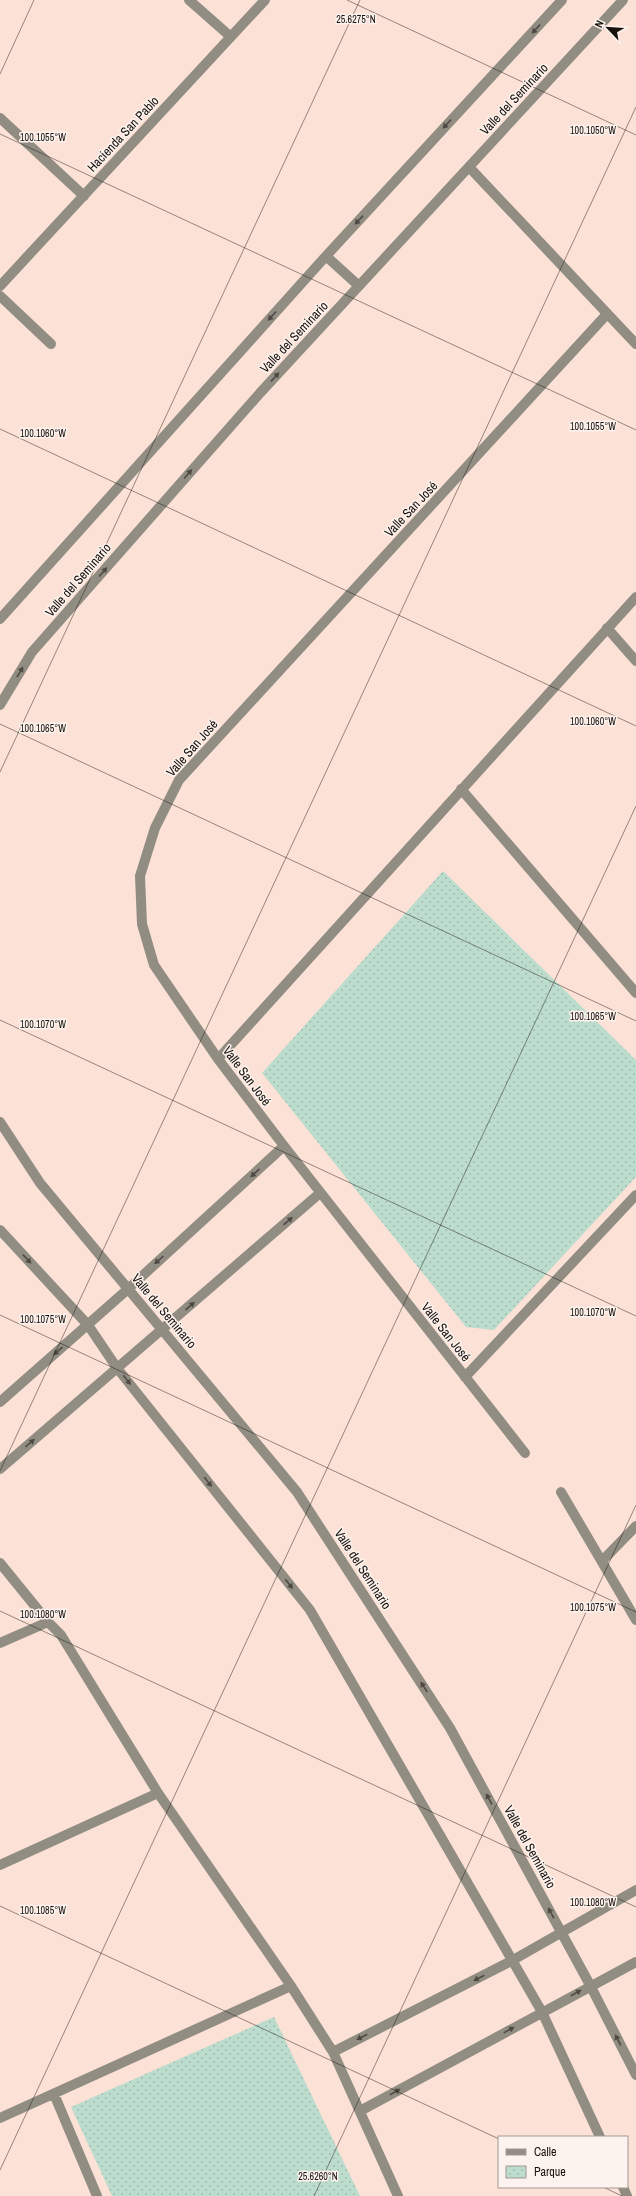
<svg xmlns="http://www.w3.org/2000/svg" width="636" height="2196" font-family="'Archivo Narrow',sans-serif">
	<defs>
		<pattern id="park-dots" width="8" height="8" patternUnits="userSpaceOnUse"><rect width="8" height="8" fill="#bcdccd"/><path d="M2 2h.1M6 6h.1" fill="none" stroke="#a1bcaf" stroke-width="1.8" stroke-linecap="round"/></pattern>
	</defs>
	<rect width="100%" height="100%" fill="#fce2d6"/>
	<!-- park -->
	<path fill="url(#park-dots)" d="M443,871L636,1060V1177L494,1330L466,1327L262,1073Z
		M274,2017L360,2196H112L71,2107Z"/>
	<g fill="none" stroke-linecap="round" stroke-linejoin="round">
		<!-- minor -->
		<path stroke="#918d83" stroke-width="10" d="M189,0L231,37
			M0,118L84,196
			M469,167L636,344
			M326,256L359,286
			M0,286L265,0
			M0,296L51,344
			M0,619L326,256L562,0
			M607,628L636,661
			M0,705L32,652L260,393L623,0
			M461,789L636,993
			M218,1059L636,597
			M0,1122L40,1183L297,1492L450,1728L590,1985L636,2075
			M0,1230L88,1325L117,1368L310,1610L542,2012L600,2137
			M465,1377L636,1195
			M0,1402L128,1289L284,1146
			M525,1453L284,1146L218,1059L154,965L142,924L140,876L155,828L179,780L607,314
			M0,1469L320,1193
			M561,1492L636,1620
			M602,1561L636,1526
			M0,1563L48,1622
			M0,1643L48,1622L61,1635L158,1793L291,1986L0,2118
			M0,1865L158,1793
			M291,1986L333,2052L398,2196
			M333,2052L513,1960L636,1890
			M54,2094L97,2196
			M360,2111L636,1962
			M623,2187L627,2196"/>
	</g>
	<!-- one-way arrows -->
	<defs><path id="oneway-solid" d="M-6-.8H1V-3.2L6.5 0L1 3.2V.8H-6Z"/></defs>
	<g fill="#4f4942">
		<use href="#oneway-solid" transform="translate(536 29) rotate(133)"/>
		<use href="#oneway-solid" transform="translate(447 124) rotate(133)"/>
		<use href="#oneway-solid" transform="translate(359 220) rotate(133)"/>
		<use href="#oneway-solid" transform="translate(272 316) rotate(132)"/>
		<use href="#oneway-solid" transform="translate(275 377) rotate(-47)"/>
		<use href="#oneway-solid" transform="translate(188 474) rotate(-49)"/>
		<use href="#oneway-solid" transform="translate(103 572) rotate(-49)"/>
		<use href="#oneway-solid" transform="translate(20 672) rotate(-59)"/>
		<use href="#oneway-solid" transform="translate(255 1173) rotate(138)"/>
		<use href="#oneway-solid" transform="translate(288 1221) rotate(-41)"/>
		<use href="#oneway-solid" transform="translate(27 1259) rotate(47)"/>
		<use href="#oneway-solid" transform="translate(159 1260) rotate(138)"/>
		<use href="#oneway-solid" transform="translate(190 1306) rotate(-41)"/>
		<use href="#oneway-solid" transform="translate(58 1351) rotate(139)"/>
		<use href="#oneway-solid" transform="translate(127 1380) rotate(52)"/>
		<use href="#oneway-solid" transform="translate(30 1443) rotate(-41)"/>
		<use href="#oneway-solid" transform="translate(208 1482) rotate(52)"/>
		<use href="#oneway-solid" transform="translate(289 1584) rotate(52)"/>
		<use href="#oneway-solid" transform="translate(424 1687) rotate(-123)"/>
		<use href="#oneway-solid" transform="translate(489 1799) rotate(-119)"/>
		<use href="#oneway-solid" transform="translate(551 1913) rotate(-119)"/>
		<use href="#oneway-solid" transform="translate(479 1978) rotate(153)"/>
		<use href="#oneway-solid" transform="translate(576 1993) rotate(-29)"/>
		<use href="#oneway-solid" transform="translate(509 2030) rotate(-29)"/>
		<use href="#oneway-solid" transform="translate(362 2037) rotate(153)"/>
		<use href="#oneway-solid" transform="translate(618 2040) rotate(-117)"/>
		<use href="#oneway-solid" transform="translate(395 2092) rotate(-29)"/>
	</g>
	<!-- ticks -->
	<path fill="none" stroke="#19110d" stroke-width="1" stroke-opacity="0.45" d="M347,0L636,135M0,74L34,0M0,134L636,430M0,429L636,726M0,724L636,1021M0,772L360,0M0,1020L636,1316M0,1315L636,1612M0,1471L636,107M0,1611L636,1907M0,1906L499,2139M0,2170L636,806M603,2187L622,2196M314,2196L636,1505"/>
	<g text-anchor="middle" dominant-baseline="central" stroke-width="3" stroke-linejoin="round" paint-order="stroke">
		<!-- street labels -->
		<g font-size="13" fill="#19110d" stroke="#fdf3ee">
			<text transform="translate(514 99) rotate(-47)">Valle del Seminario</text>
			<text transform="translate(123 134) rotate(-47)">Hacienda San Pablo</text>
			<text transform="translate(294 337) rotate(-47)">Valle del Seminario</text>
			<text transform="translate(411 509) rotate(-47)">Valle San José</text>
			<text transform="translate(78 580) rotate(-49)">Valle del Seminario</text>
			<text transform="translate(192 748) rotate(-49)">Valle San José</text>
			<text transform="translate(247 1076) rotate(53)">Valle San José</text>
			<text transform="translate(164 1311) rotate(50)">Valle del Seminario</text>
			<text transform="translate(446 1332) rotate(52)">Valle San José</text>
			<text transform="translate(363 1569) rotate(57)">Valle del Seminario</text>
			<text transform="translate(530 1847) rotate(61)">Valle del Seminario</text>
		</g>
	</g>
	<g font-size="10" text-anchor="middle" fill="#19110d" stroke="#fdf3ee" stroke-width="3" stroke-linejoin="round" paint-order="stroke">
		<text x="356" y="23">25.6275°N</text>
		<text x="593" y="134">100.1050°W</text>
		<text x="43" y="141">100.1055°W</text>
		<text x="593" y="430">100.1055°W</text>
		<text x="43" y="437">100.1060°W</text>
		<text x="593" y="725">100.1060°W</text>
		<text x="43" y="732">100.1065°W</text>
		<text x="593" y="1020">100.1065°W</text>
		<text x="43" y="1028">100.1070°W</text>
		<text x="593" y="1316">100.1070°W</text>
		<text x="43" y="1323">100.1075°W</text>
		<text x="593" y="1611">100.1075°W</text>
		<text x="43" y="1618">100.1080°W</text>
		<text x="593" y="1906">100.1080°W</text>
		<text x="43" y="1914">100.1085°W</text>
		<text x="318" y="2180">25.6260°N</text>
	</g>
	<!-- legend -->
	<rect x="498" y="2136" width="130" height="52" fill="#fdf3ee" stroke="#a29994"/>
	<rect x="506" y="2149" width="20" height="6" fill="#918d83" stroke="#a29994"/>
	<text x="534" y="2156" font-size="12" fill="#19110d">Calle</text>
	<rect x="506" y="2166" width="20" height="12" fill="url(#park-dots)" stroke="#a29994"/>
	<text x="534" y="2176" font-size="12" fill="#19110d">Parque</text>
	<!-- north arrow -->
	<g transform="translate(608 28) rotate(295)" stroke="#fdf3ee" stroke-width="3" paint-order="stroke">
	<path d="M0-3L7 15L0 10L-7 15Z" fill="#19110d"/>
	<text y="-6" font-size="11" font-weight="bold" text-anchor="middle" fill="#19110d">N</text>
	</g>
</svg>
